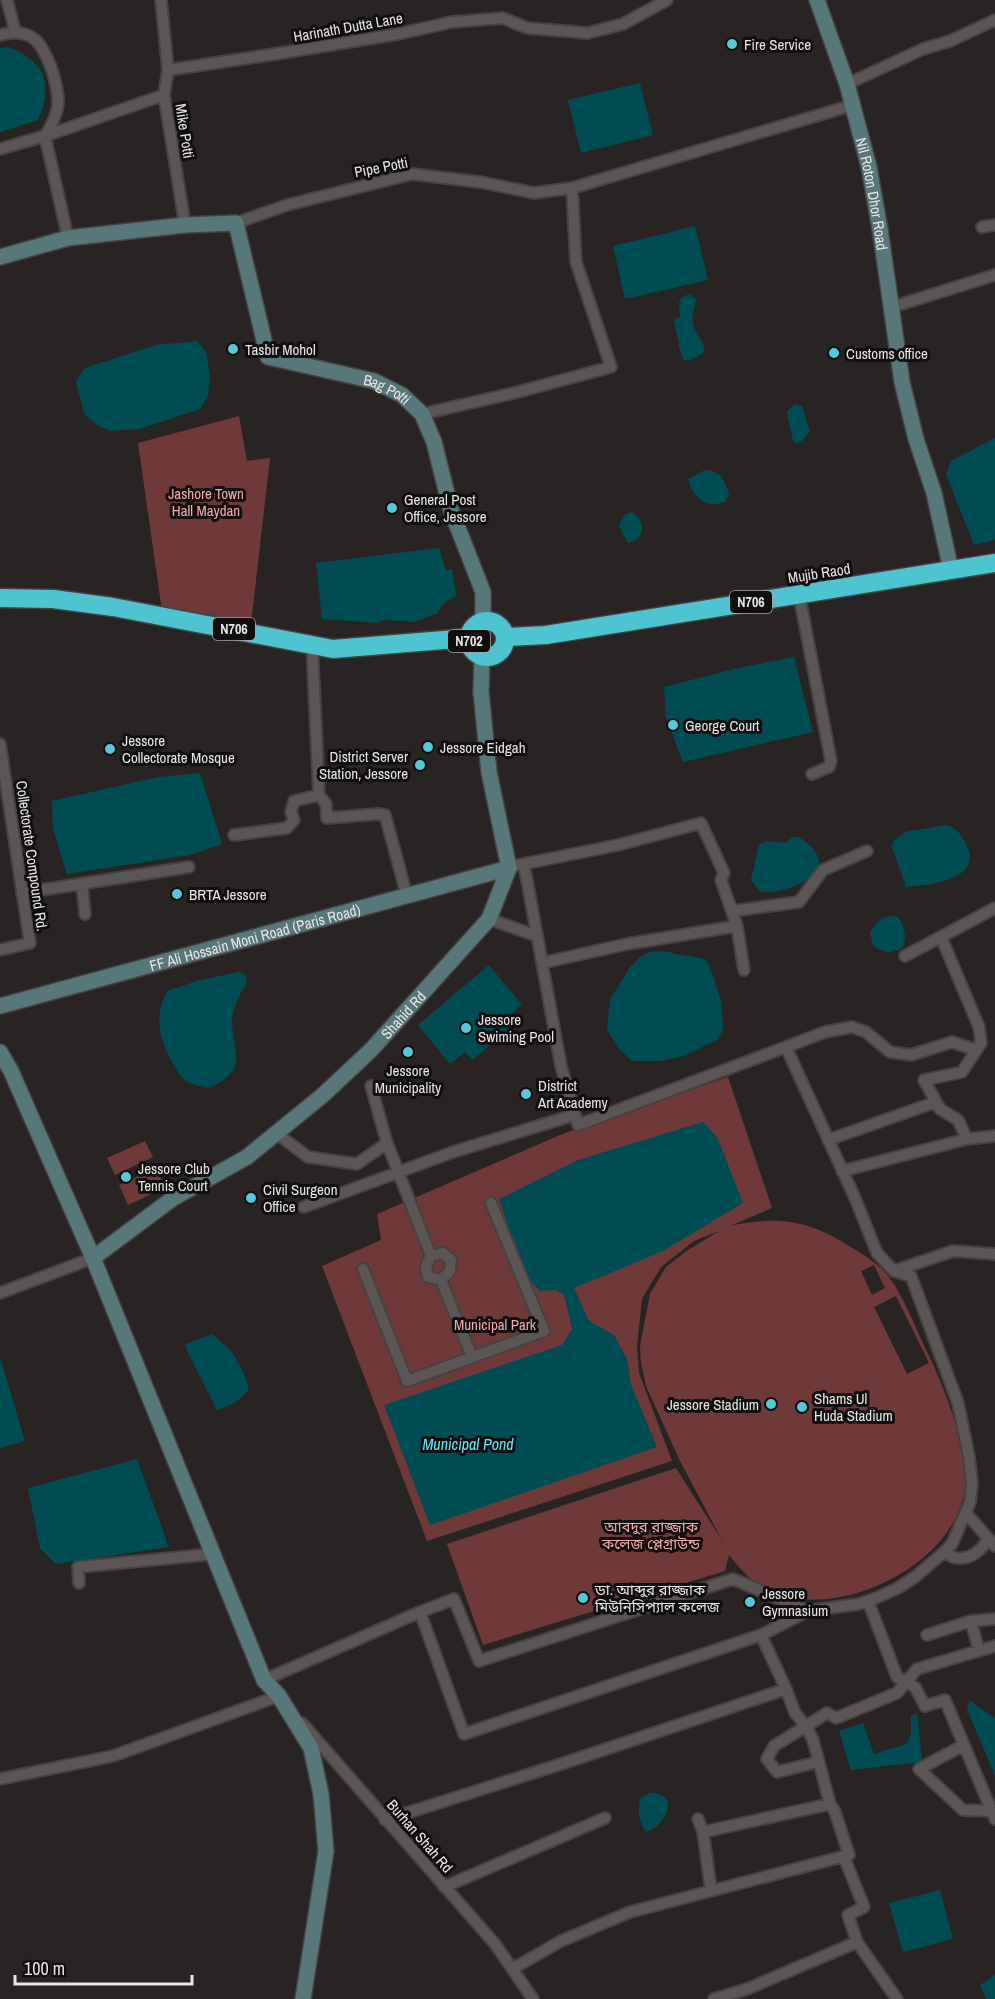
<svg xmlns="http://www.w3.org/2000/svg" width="995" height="1999" font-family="'Archivo Narrow','Noto Sans Bengali',sans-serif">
	<rect width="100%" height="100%" fill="#292424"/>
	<!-- green -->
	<path fill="#6f393a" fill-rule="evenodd" d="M239,416L247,461L270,458L251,624L162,611L138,443Z
		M728,1077L772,1208L730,1226C782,1215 810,1221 854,1249C867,1257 880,1265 889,1277C904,1297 917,1331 928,1354C943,1384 967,1446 966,1479C963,1544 893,1589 835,1598C814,1601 783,1601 764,1590C754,1584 736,1564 729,1555L725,1571L483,1645L447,1544L676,1468L723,1542L680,1461L646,1386L641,1362L640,1346L650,1294L666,1267L688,1250L719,1231L694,1241L661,1267L642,1299L637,1346L639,1373L672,1461L427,1541L322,1266L381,1240L377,1214L565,1133ZM874,1265L885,1288L872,1295L861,1271ZM896,1296L929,1363L907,1374L874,1307Z
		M145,1141L153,1157L115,1175L107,1158Z
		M156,1168L165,1188L128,1205L119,1185Z"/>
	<!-- water -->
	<path fill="#004c53" d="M8,47C45,61 54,83 38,120L0,132V48Z
		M640,83L653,135L581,153L568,100Z
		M695,226L708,280L625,299L613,246Z
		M689,294L697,300C688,327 693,324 705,348L702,354L688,361L684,360L680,351L674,320L680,317L679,303L681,298Z
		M197,341L206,352L210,375L208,396L200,409L139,429L111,431L99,426L84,414L76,381L85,368L156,345Z
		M794,404L802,406L810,431L802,441L797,443L793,441L787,412Z
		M995,438V540L974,545L946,474L951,461Z
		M705,470C720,470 726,481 729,495L725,502C707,510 692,496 688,479Z
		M632,512C646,521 646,539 628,543L619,526L624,515Z
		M439,548L446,571L452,569L456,596C448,601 441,604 438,613L414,622L384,620L377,623L322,619L316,563Z
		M794,657L813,732L683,762L666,718L664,687L738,668Z
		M200,773L222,844L190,855L67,874L53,829L52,801L158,777Z
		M947,825C957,828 961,835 966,844C985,880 928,886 906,887L892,847L894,840L905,832Z
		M793,837H799C807,843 819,851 819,863C819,882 774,896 760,891L751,880L759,844L769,841L785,843Z
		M889,916L898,917C904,927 909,939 901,949L888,953L873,946L870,932L880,920Z
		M662,951L705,959L711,969L721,1002L723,1030L717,1040L684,1056L659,1061H632L619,1049L607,1030L610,1000L630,967L639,958L649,952Z
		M489,965L522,1005L506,1018L512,1027L472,1060L465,1052L450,1064L418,1025Z
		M239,972L246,975L247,983C241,990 232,1012 232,1021C233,1055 249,1070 209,1088C202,1086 192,1085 186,1081C180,1077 176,1068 172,1062C159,1039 154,1016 167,991L200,980Z
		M703,1122L717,1137L743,1203L663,1251L574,1288L589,1321L614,1335L627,1359L631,1385L657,1447L430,1525L384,1405L562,1345L572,1329L564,1295L556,1290L540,1291L525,1276L499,1199L578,1160Z
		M212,1334L232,1352L243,1372L249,1389C240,1401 231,1406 217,1410L184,1345Z
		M0,1357L25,1441L0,1448Z
		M137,1459L169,1547L56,1564L40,1548L28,1488Z
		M970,1701L995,1718V1776L967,1709Z
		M917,1713L922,1762L851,1770L839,1731L863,1723L874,1754L907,1744L911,1734V1716Z
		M650,1793C672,1792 672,1811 659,1824C655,1828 651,1830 646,1832C638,1820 638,1813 640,1799Z
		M940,1890L953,1939L903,1952L889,1903Z
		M995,1975V1999H986L980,1985Z"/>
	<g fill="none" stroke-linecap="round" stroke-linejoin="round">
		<!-- street casing -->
		<g stroke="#454241" stroke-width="14">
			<path id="street" d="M7,0L15,31
				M161,0L168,70L164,95L185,225
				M0,35C33,26 43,44 53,73C56,84 60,99 57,110C55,120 50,128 45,136
				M168,70L275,54L398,34L452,22L503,18L527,28L588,33L623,24L667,0
				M847,84L923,49L950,41L995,20
				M45,136L68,238
				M0,149L45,136L164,95
				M236,223L287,205L412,174L480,182L534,193L572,188L853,105
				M982,227L995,225
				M892,307L995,275
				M422,414L514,393L611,367L576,262L572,188
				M799,594L831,761L829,767L812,774
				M312,644L319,795
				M0,744L30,943L0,950
				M234,835L287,828L294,820L291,812L294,801L319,795L326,804L327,818L378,814L385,815L407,896
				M518,865L618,845L701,823L724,873L721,880L737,926L627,944L542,963
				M82,884L85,914
				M22,893L189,867
				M732,911L799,902L823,870L867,851
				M489,919L537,936
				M737,926L744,970
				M941,937L979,1027L981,1043L962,1072L924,1080L940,1109L958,1120L967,1139
				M905,956L995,908
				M786,1047L825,1032L852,1027L866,1032L890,1052L911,1055L952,1042L976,1050
				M371,1086L387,1143L431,1256
				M276,1133L308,1157L357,1164L387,1143
				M828,1140L936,1102
				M842,1171L967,1139L995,1136
				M304,1207L453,1152L574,1115
				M443,1253L451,1260L450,1271L441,1280L428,1277L426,1266L431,1256Z
				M363,1269L407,1381L544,1331L491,1203
				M894,1271L953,1251L995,1254
				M441,1280L472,1357
				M0,1293L93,1258
				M966,1513L995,1546
				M944,1552C947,1554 953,1558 957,1558C971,1560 983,1549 988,1538
				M79,1583L78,1567L213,1554
				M868,1601L897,1677L915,1687L925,1706L945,1700L995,1819
				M420,1612L454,1599L479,1661L733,1579L808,1611
				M971,1621L979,1651
				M927,1635L971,1621L995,1619
				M264,1680L420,1612L464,1734L761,1635L808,1611L859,1604L876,1598L898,1588L915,1577L944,1552L952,1544L970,1502L972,1483L969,1457L958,1403L911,1276L894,1271L877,1253L855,1198L786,1047L578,1125L561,1066L524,864
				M302,1723L495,1944L533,1999
				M964,1745L919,1769L963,1810L992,1811
				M818,1762L777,1772L767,1759L774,1746L827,1713L836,1718L897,1693L917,1669L995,1646
				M0,1779L113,1756L279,1696L282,1700
				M698,1819L703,1832
				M385,1820L558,1765L786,1689
				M444,1887L605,1818
				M711,1890L703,1832L830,1804
				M857,1942L897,1999
				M512,1969L561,1941L630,1912L849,1855L835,1812L830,1804L813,1740L806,1726L795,1713L786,1689L761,1635
				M714,1999L747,1989L857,1942L848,1915L864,1907L844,1857"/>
		</g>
		<!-- secondary casing -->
		<g stroke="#454241" stroke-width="18">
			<g id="secondary">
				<path id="s1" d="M817,0L847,84L869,167L880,229L902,382L916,439L934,493L951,570"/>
				<path id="s2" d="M0,257L68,238L185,225L236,223L268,357L374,381L402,395L422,414L434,442L451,510L483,592V621"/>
				<path id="s3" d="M0,1006L509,868"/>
				<path d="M0,1052L11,1071L93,1258L264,1680L279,1696L311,1748L321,1794L326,1851L303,1999"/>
				<path id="s4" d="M93,1258L172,1199L247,1157L323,1095L371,1050L489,919L509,868L489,772L481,692L482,657"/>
			</g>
		</g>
		<!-- highway casing -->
		<g stroke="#454241" stroke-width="21">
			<path id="highway" d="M0,598L53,599L113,607L333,649L469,638
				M469 639a18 18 0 1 1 36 0a18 18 0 1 1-36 0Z
				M506,637L546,635L995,563"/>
		</g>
		<!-- street -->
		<use href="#street" stroke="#5b5655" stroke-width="10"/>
		<!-- secondary -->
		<use href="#secondary" stroke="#57777a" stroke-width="15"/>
		<!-- highway -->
		<use href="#highway" stroke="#4ec4d1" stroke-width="18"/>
	</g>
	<!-- markers -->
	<g fill="#52cbd9" stroke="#100e0e" stroke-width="2">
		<circle cx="732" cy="44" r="6"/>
		<circle cx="233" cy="349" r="6"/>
		<circle cx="834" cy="353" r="6"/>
		<circle cx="392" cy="508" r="6"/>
		<circle cx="673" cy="725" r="6"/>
		<circle cx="428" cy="747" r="6"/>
		<circle cx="110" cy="749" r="6"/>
		<circle cx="420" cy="765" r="6"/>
		<circle cx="177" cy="894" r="6"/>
		<circle cx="466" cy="1028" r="6"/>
		<circle cx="408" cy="1052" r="6"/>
		<circle cx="526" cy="1094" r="6"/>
		<circle cx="126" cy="1177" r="6"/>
		<circle cx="251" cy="1198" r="6"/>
		<circle cx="771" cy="1404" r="6"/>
		<circle cx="802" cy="1407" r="6"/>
		<circle cx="583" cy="1598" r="6"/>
		<circle cx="750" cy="1602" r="6"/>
	</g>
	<g text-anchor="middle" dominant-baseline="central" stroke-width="6" stroke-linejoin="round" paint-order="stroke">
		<!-- shield labels -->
		<g fill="#100e0e" stroke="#a7a4a4" stroke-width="1.5">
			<rect x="730" y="591" width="42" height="22" rx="4.5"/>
			<rect x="213" y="618" width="42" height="22" rx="4.5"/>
			<rect x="448" y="630" width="42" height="22" rx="4.5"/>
		</g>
		<g font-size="14" font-weight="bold" fill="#e8e5e5">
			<text x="751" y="602">N706</text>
			<text x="234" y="629">N706</text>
			<text x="469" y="641">N702</text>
		</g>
		<!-- street labels -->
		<g font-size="15" fill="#e8e5e5" stroke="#100e0e">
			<text transform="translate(348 27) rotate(-10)">Harinath Dutta Lane</text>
			<text transform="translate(185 131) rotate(81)">Mike Potti</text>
			<text transform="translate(381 167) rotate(-11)">Pipe Potti</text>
			<text stroke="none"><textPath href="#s1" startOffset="202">Nil Roton Dhor Road</textPath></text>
			<text stroke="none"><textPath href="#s2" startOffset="501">Bag Potti</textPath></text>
			<text transform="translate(819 573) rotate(-9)">Mujib Raod</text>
			<text transform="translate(32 856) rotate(82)">Collectorate Compound Rd.</text>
			<text stroke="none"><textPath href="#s3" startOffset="264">FF Ali Hossain Moni Road (Paris Road)</textPath></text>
			<text stroke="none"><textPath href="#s4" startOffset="396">Shahid Rd</textPath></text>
			<text transform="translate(420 1836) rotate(49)">Burhan Shah Rd</text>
		</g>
		<!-- poi labels -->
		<g font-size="15" fill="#e8e5e5" stroke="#100e0e" text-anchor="start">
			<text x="744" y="44">Fire Service</text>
			<text x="245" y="349">Tasbir Mohol</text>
			<text x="846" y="353">Customs office</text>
			<text x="404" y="499">General Post<tspan x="404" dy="17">Office, Jessore</tspan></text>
			<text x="685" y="725">George Court</text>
			<text x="122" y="740">Jessore<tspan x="122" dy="17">Collectorate Mosque</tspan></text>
			<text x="440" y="747">Jessore Eidgah</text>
			<text x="408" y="756" text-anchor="end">District Server<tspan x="408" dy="17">Station, Jessore</tspan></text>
			<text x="189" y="894">BRTA Jessore</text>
			<text x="478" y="1019">Jessore<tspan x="478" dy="17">Swiming Pool</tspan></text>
			<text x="408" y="1070" text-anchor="middle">Jessore<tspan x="408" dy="17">Municipality</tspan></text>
			<text x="538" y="1085">District<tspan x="538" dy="17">Art Academy</tspan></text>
			<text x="138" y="1168">Jessore Club<tspan x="138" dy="17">Tennis Court</tspan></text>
			<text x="263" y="1189">Civil Surgeon<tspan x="263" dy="17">Office</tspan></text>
			<text x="814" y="1398">Shams Ul<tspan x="814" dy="17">Huda Stadium</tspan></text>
			<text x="759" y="1404" text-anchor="end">Jessore Stadium</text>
			<text x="595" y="1589">ডা. আব্দুর রাজ্জাক<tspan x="595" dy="17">মিউনিসিপ্যাল কলেজ</tspan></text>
			<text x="762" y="1593">Jessore<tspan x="762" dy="17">Gymnasium</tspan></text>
		</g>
		<!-- park labels -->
		<g font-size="15" fill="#f4a8a8" stroke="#100e0e">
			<text x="206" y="493">Jashore Town<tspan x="206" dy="17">Hall Maydan</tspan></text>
			<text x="495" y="1324">Municipal Park</text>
			<text x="651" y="1526">আবদুর রাজ্জাক<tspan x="651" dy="17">কলেজ প্লেগ্রাউন্ড</tspan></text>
		</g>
		<!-- water labels -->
		<g font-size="16" font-style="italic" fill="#67e4f3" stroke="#100e0e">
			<text x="468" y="1444">Municipal Pond</text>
		</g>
	</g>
	<!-- scale -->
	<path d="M15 1975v9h177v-9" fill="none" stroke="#e8e5e5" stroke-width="3"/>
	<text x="24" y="1975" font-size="18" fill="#e8e5e5" stroke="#100e0e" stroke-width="4.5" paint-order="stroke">100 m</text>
</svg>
